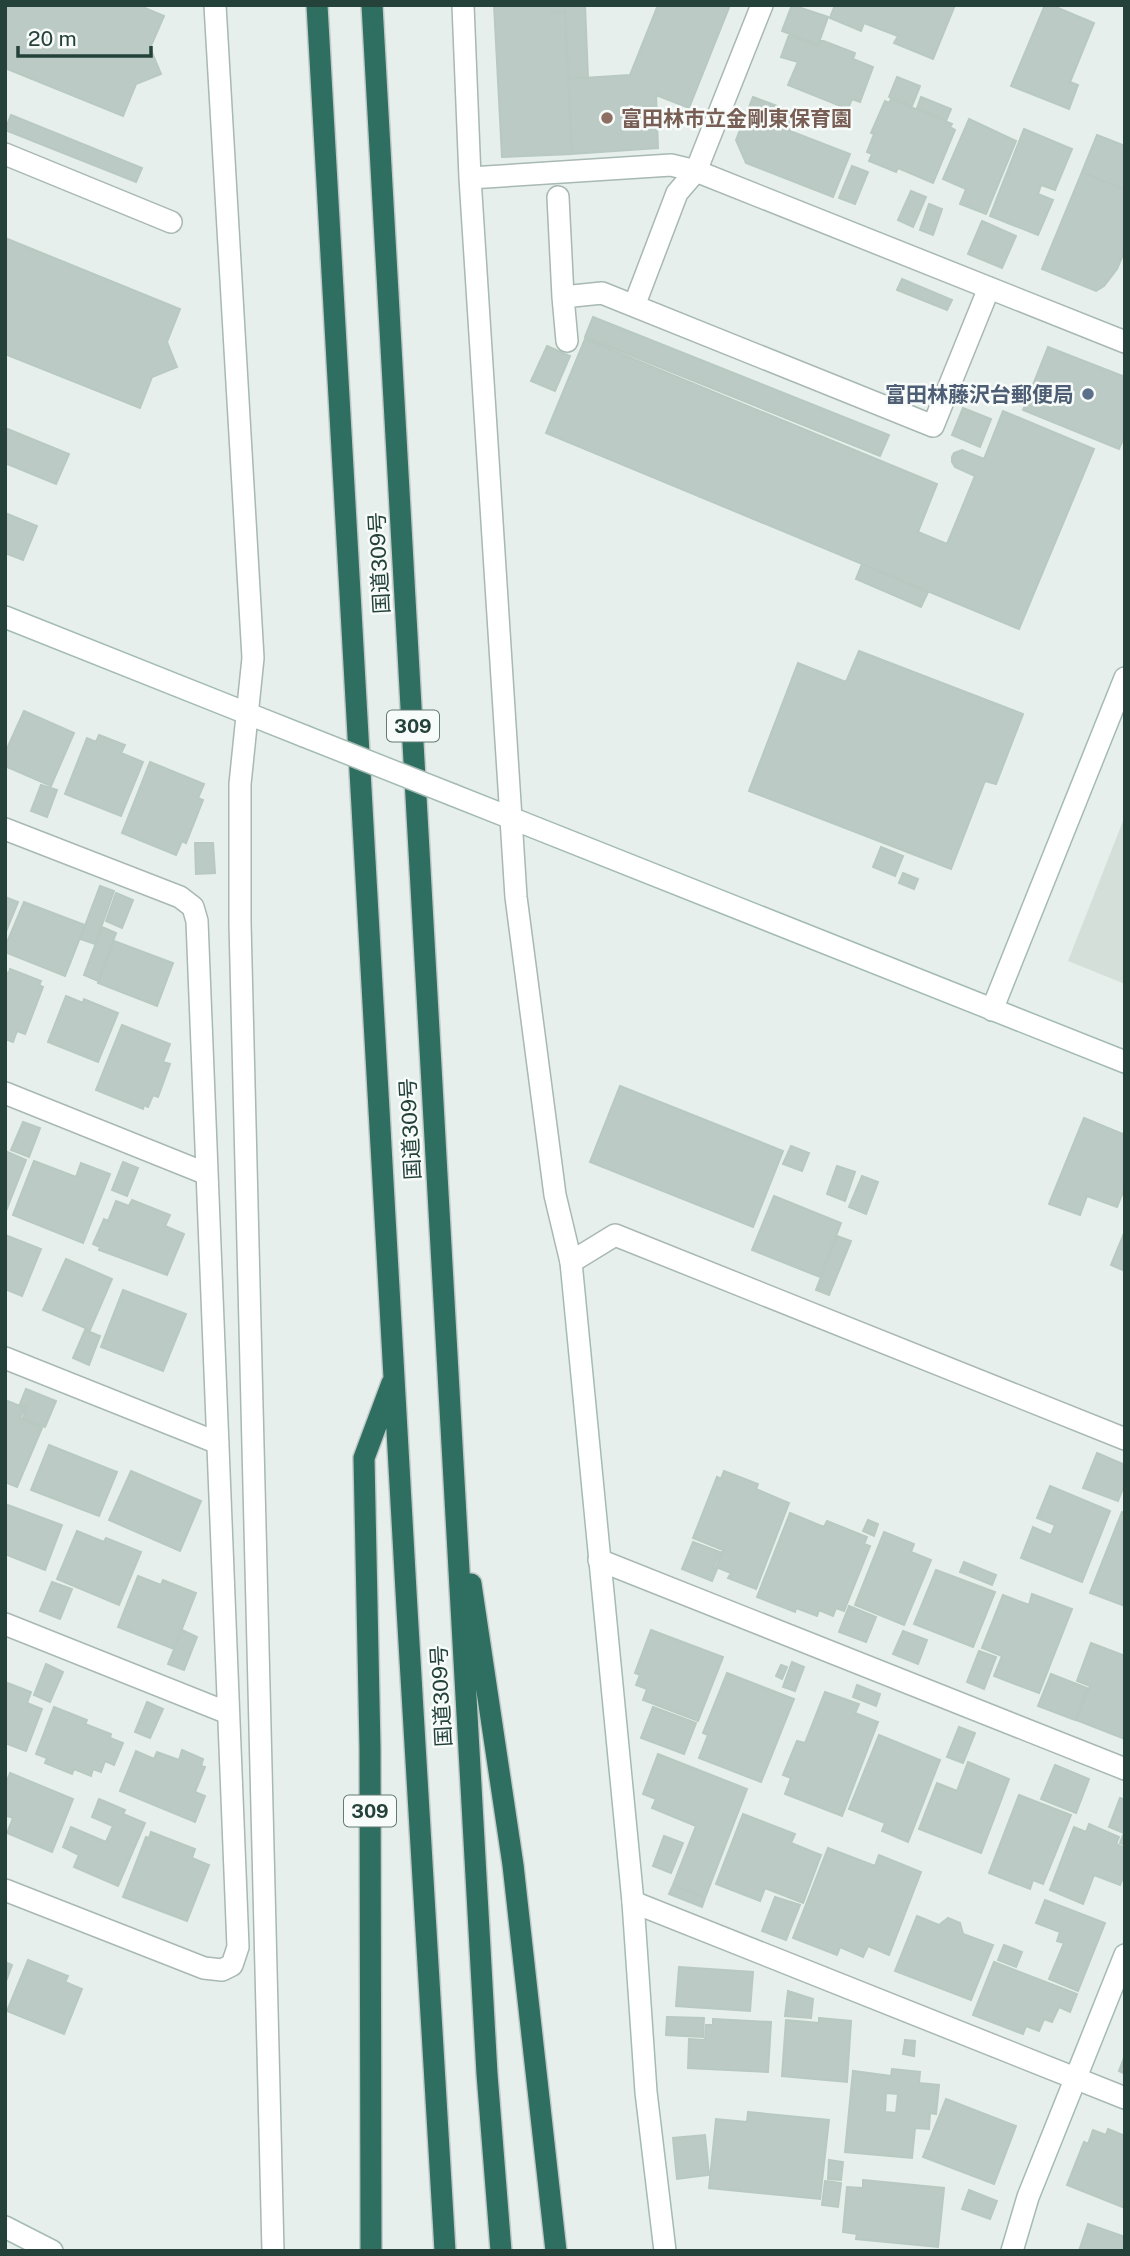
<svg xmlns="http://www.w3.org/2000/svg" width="1130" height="2256" font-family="'Public Sans','Noto Sans JP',sans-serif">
	<rect width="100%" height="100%" fill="#e6efeb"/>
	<!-- built -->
	<path fill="#d4dfda" d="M1125,816V984L1068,961Z"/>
	<!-- building -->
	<path fill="#bbcac4" stroke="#b8c9c2" stroke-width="2" fill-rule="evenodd" d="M5,5H138L164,16L150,48L161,74L136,84L123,116L5,68Z
		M494,5H551L552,12L565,11L572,154L502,157Z
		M551,5H585L588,78L568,79L565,11L552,12Z
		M658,5H730L689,108L656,95L658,148L572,154L568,79L630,75Z
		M792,5L828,17L818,45L782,31Z
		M835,5H955L933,59L894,43L898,36L864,23L861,31L830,18Z
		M1045,5H1051L1094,23L1070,82L1078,85L1069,109L1011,86Z
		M789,35L818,46L821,40L855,53L853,59L873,67L860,102L852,99L848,109L788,85L798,62L781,57Z
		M897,77L920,86L912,106L889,97Z
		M753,97L793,112L791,115L796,117L790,131L850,154L833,197L746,163L736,140Z
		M921,97L951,109L946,121L917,108Z
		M891,99L952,124L950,127L955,130L933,183L898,168L896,172L869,161L872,154L867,152L874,134L871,133L885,101L889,103Z
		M11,115L142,168L136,182L5,130Z
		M969,119L1016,141L986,214L960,204L966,189L943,179Z
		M1024,129L1072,149L1055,190L1041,185L1038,194L1053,200L1038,235L990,216Z
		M1097,135L1125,146V190L1082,172Z
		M852,166L868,172L855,204L839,198Z
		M1082,172L1125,190V250L1117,269L1104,286L1096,291L1042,269Z
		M911,191L926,197L913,227L898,220Z
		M929,204L942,209L933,235L920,230Z
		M982,221L1016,236L1002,268L968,254Z
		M5,238L180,309L167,342L177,367L152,377L140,408L5,354Z
		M902,279L952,300L947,310L897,290Z
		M593,317L889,435L880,456L585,337Z
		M585,339L937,484L918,532L947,544L975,476L955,467L952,462V457L954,453L962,450L984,459L1003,411L1094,449L1019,629L546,433Z
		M547,346L570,356L555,391L531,381Z
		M1048,347L1125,377V435L1119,449L1023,410Z
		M963,408L991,419L980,447L952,435Z
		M5,428L69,454L56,484L5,463Z
		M5,513L37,526L23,560L5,553Z
		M862,564L928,592L921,607L856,579Z
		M859,651L1023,714L996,784L985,781L951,869L749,791L798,663L846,682Z
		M24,711L74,733L51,786L5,766V753Z
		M99,735L125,745L121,753L143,762L121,816L65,794L87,738L96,742Z
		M150,762L204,784L198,798L203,800L186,843L182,841L176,855L122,833Z
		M41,785L57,790L47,817L31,811Z
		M195,843H213L215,873L196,874Z
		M881,847L903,856L895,876L873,867Z
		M903,873L918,879L914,889L899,883Z
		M100,886L114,891L95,944L80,939Z
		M116,893L133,900L122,928L106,921Z
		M5,897L18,902L5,934Z
		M24,902L85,925L65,976L5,952V947Z
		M102,927L116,933L98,981L84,975Z
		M114,941L173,963L157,1006L98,983Z
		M10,969L41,981L39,985L43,987L25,1034L17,1031L13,1042L5,1039V972L9,973Z
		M66,996L83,1003L84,999L118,1013L98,1062L48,1042Z
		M122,1025L170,1044L163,1062L170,1064L158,1097L153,1095L148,1107L144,1105L143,1109L96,1090Z
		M620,1086L783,1151L753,1227L590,1162Z
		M1084,1118L1125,1135V1187L1117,1207L1087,1196L1080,1215L1049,1204Z
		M23,1122L40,1128L29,1157L11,1150Z
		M791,1146L809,1153L802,1171L783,1164Z
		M5,1151L26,1160L6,1211H5Z
		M34,1161L76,1177L81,1163L110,1174L83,1243L13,1215Z
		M123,1162L138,1168L127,1196L112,1190Z
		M837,1166L855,1172L845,1201L827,1194Z
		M862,1176L878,1182L866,1214L849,1207Z
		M774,1196L841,1223L820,1277L752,1250Z
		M132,1200L170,1215L165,1226L184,1234L167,1275L99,1250L100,1247L93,1244L104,1219L108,1221L116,1201L129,1206Z
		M1125,1231V1271L1111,1265Z
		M5,1235L41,1249L22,1296L5,1289Z
		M837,1236L851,1241L829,1295L816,1290Z
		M66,1259L112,1279L90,1330L43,1310Z
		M123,1290L186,1314L163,1371L101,1347Z
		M85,1330L100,1336L89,1365L73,1358Z
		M26,1389L56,1401L45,1427L23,1418L27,1407L20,1404Z
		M5,1400L25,1408L20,1418L42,1428L17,1487L5,1482Z
		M49,1445L117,1472L99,1516L31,1490Z
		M1097,1453L1125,1465V1483L1118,1501L1083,1488Z
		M131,1471L201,1501L180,1551L109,1520Z
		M724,1471L758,1484L756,1489L789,1503L756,1589L728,1578L731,1573L716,1567L723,1550L693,1538L717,1477L721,1479Z
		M1050,1486L1110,1511L1082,1582L1021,1558L1033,1527L1051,1535L1055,1525L1037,1518Z
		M5,1504L62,1525L45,1570L5,1554Z
		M1122,1512L1125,1513V1606L1090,1593Z
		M790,1513L824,1527L827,1521L867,1537L864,1544L870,1546L844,1611L836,1608L833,1616L819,1610L817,1616L796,1608L795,1612L757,1597Z
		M868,1520L878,1524L874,1536L863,1531Z
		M77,1531L104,1542L106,1538L141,1552L119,1605L57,1579Z
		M884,1532L914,1544L911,1552L931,1560L904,1625L855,1605Z
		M693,1542L720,1552L713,1568L717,1569L712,1581L682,1569Z
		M964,1562L996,1575L992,1585L960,1572Z
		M936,1570L995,1592L973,1647L914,1624Z
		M138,1576L161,1585L163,1580L196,1593L174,1649L118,1627Z
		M52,1582L72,1589L60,1619L40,1611Z
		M1032,1594L1072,1609L1039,1693L994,1676L1002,1656L982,1648L1003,1595L1029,1605Z
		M849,1606L876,1617L866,1642L839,1632Z
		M182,1630L197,1637L184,1670L168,1664Z
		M651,1630L723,1657L698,1721L643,1700L647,1689L636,1685L640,1675L635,1673Z
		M903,1631L927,1640L918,1664L893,1654Z
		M1091,1643L1125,1656V1739L1076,1720L1090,1686L1077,1681Z
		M979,1651L996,1657L984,1689L967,1682Z
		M792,1662L804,1667L795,1691L783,1687Z
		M46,1664L63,1672L50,1702L34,1695Z
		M781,1665L787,1667L782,1679L776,1676Z
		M727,1673L794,1699L761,1782L699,1758L708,1735L703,1733Z
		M1051,1674L1087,1688L1075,1720L1038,1706Z
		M5,1682L31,1692L27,1703L42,1709L26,1751L5,1743Z
		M857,1685L880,1694L876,1706L853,1697Z
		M825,1692L859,1704L855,1713L878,1722L842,1816L785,1794L791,1778L783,1775L797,1741L805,1743Z
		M147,1702L163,1709L150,1738L135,1732Z
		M54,1707L87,1720L85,1724L111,1734L110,1738L123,1743L114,1765L105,1761L101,1772L93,1769L91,1776L74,1769L72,1774L45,1763L47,1758L36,1754Z
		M653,1707L696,1723L684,1754L641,1738Z
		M959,1727L975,1733L963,1763L947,1757Z
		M879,1735L940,1760L908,1842L882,1831L885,1823L849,1809Z
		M182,1750L203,1759L201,1766L205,1767L195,1792L205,1796L195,1822L120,1791L136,1751L154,1759L157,1752L179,1760Z
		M658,1754L747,1789L705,1898L673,1885L696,1826L652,1808L656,1799L643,1794Z
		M968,1762L1009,1779L981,1853L919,1829L937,1783L957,1791Z
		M1055,1765L1089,1779L1076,1813L1041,1799Z
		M10,1773L73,1799L52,1852L7,1833L13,1818L5,1815V1786Z
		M1019,1795L1071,1815L1043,1884L1033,1880L1030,1889L989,1873Z
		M1120,1798L1125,1800V1845L1120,1843L1124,1833L1109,1827Z
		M99,1799L125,1810L123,1814L145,1823L118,1886L74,1867L79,1855L63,1847L71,1827L106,1842L113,1826L92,1817Z
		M743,1814L795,1834L791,1843L821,1855L803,1903L765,1888L760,1901L716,1884Z
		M1089,1824L1119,1837L1116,1844L1125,1848V1873L1120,1885L1094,1875L1083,1904L1050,1890L1074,1827L1086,1832Z
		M151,1832L195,1849L192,1858L209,1865L187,1921L123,1897L146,1837L149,1838Z
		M664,1836L683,1843L671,1873L653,1866Z
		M828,1848L875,1866L879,1855L921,1872L889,1955L868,1946L863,1957L840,1947L837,1955L793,1938Z
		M673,1885L705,1898L702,1907L669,1894Z
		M775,1897L800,1905L786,1940L762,1931Z
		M1045,1900L1105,1923L1078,1991L1049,1979L1064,1943L1057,1941L1060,1932L1036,1923Z
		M917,1916L939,1925L948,1918L960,1923L963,1934L993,1945L971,2000L895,1971Z
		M1004,1945L1022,1952L1016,1967L998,1960Z
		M28,1960L68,1976L65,1982L82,1989L64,2034L7,2011Z
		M5,1962L12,1965L5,1984Z
		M994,1962L1077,1994L1070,2012L1059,2007L1052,2022L1044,2019L1039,2031L1026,2026L1023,2034L973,2015Z
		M679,1967L753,1972L750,2011L676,2006Z
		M788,1991L813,1999L811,2018L785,2016Z
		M667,2017L704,2018L703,2037L666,2035Z
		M819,2018L851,2021L847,2082L782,2076L786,2020L819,2023Z
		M713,2019L771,2022L768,2072L688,2068L689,2039L705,2040L706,2025H713Z
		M905,2040L915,2041L914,2056L903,2054Z
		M1125,2055V2074L1119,2071Z
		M892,2069L920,2072L919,2083L939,2085L936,2114L930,2113L929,2129L915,2128L912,2158L845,2152L853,2071L891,2076ZM886,2093L898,2094L896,2113L885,2112Z
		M946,2099L1016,2126L994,2184L923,2157Z
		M748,2112L829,2120L820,2199L709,2188L716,2119L747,2122Z
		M1108,2129L1125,2136V2208L1067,2185L1084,2142L1088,2144L1093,2130L1106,2135Z
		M705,2135L709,2175L677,2179L673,2138Z
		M829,2160L843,2162L841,2180L828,2179Z
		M863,2180L944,2188L938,2247L856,2239L857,2234L843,2232L847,2187L863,2188Z
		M825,2181L841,2183L838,2207L822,2205Z
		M969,2190L997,2201L990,2219L962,2209Z
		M1088,2224L1125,2237V2251H1079Z"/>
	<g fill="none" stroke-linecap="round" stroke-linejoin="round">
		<!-- lane casing -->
		<g stroke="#a8b8b2" stroke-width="24">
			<path id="lane" d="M5,154L171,222
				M558,197L563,297L602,293L933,426L989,288
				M563,297L567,341
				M634,306L677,193L696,171"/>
		</g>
		<!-- street casing -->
		<g stroke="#a8b8b2" stroke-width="24">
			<path id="street" d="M215,5L253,658L240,784V923L273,2251
				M463,5L470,178L516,897L555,1195L571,1262L615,1235L1125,1439
				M696,171L762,5
				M470,178L671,165L696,171L1125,342
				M5,829L180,897L193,907L197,921L238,1947L232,1965L222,1970L204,1968L5,1890
				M5,1093L207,1174
				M5,1358L218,1443
				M599,1560L1125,1769
				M5,1624L228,1713
				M633,1902L1125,2098"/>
		</g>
		<!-- secondary casing -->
		<g stroke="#a4bbb3" stroke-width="24">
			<path id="secondary" d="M5,617L304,736
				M453,795L1125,1062
				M992,1010L1125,678
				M571,1262L633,1902L646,2092L665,2251
				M5,2227L52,2251
				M1012,2251L1028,2197L1125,1955"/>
		</g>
		<!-- highway casing -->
		<g stroke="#c2cac8" stroke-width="24">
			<path id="highway" d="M317,5L407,1609L445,2251
				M372,5L487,2074L501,2251
				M471,1584L513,1865L556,2251
				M371,2251L370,1748L364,1458L392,1383"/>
		</g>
		<!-- lane -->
		<use href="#lane" stroke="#fff" stroke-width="21"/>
		<!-- street -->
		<use href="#street" stroke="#fff" stroke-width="21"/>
		<!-- secondary -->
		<use href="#secondary" stroke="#fff" stroke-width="21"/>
		<!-- highway -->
		<use href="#highway" stroke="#2f6f62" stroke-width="21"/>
		<!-- secondary-bridge casing -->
		<g stroke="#a4bbb3" stroke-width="24" stroke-linecap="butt">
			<path id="secondary-bridge" d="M304,736L453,795"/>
		</g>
		<!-- secondary-bridge -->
		<use href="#secondary-bridge" stroke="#fff" stroke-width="21"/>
	</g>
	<!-- markers -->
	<circle fill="#8d6e63" stroke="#f7fbf9" stroke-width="2.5" cx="607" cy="118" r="7"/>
	<circle fill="#5c6f8a" stroke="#f7fbf9" stroke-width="2.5" cx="1088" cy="394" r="7"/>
	<g text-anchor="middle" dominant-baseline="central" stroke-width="5" stroke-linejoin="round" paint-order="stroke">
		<!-- shield labels -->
		<g fill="#f7fbf9" stroke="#637a73" stroke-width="2">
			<rect x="387" y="710.5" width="52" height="31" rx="5"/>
			<rect x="344" y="1795.5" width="52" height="31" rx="5"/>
		</g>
		<g font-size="19" font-weight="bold" fill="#24423a">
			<text x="413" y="726">309</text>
			<text x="370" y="1811">309</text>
		</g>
		<!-- education labels -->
		<g font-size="21" font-weight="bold" fill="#785e54" stroke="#f7fbf9" text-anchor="start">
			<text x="621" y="118">富田林市立金剛東保育園</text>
		</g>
		<!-- service labels -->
		<g font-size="21" font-weight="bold" fill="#4e5e75" stroke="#f7fbf9" text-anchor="end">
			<text x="1074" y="394">富田林藤沢台郵便局</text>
		</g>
		<!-- street labels -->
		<g font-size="21" fill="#24423a" stroke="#f7fbf9">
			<text transform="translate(379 563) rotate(-93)">国道309号</text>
			<text transform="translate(410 1129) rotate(-93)">国道309号</text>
			<text transform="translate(441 1696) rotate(-93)">国道309号</text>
		</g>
	</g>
	<!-- border -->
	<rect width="1130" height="2256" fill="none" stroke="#24423a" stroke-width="14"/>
	<!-- scale -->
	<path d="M18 46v10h133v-10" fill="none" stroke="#24423a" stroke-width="3.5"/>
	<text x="28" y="46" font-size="21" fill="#24423a" stroke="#f7fbf9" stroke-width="5" paint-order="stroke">20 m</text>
</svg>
